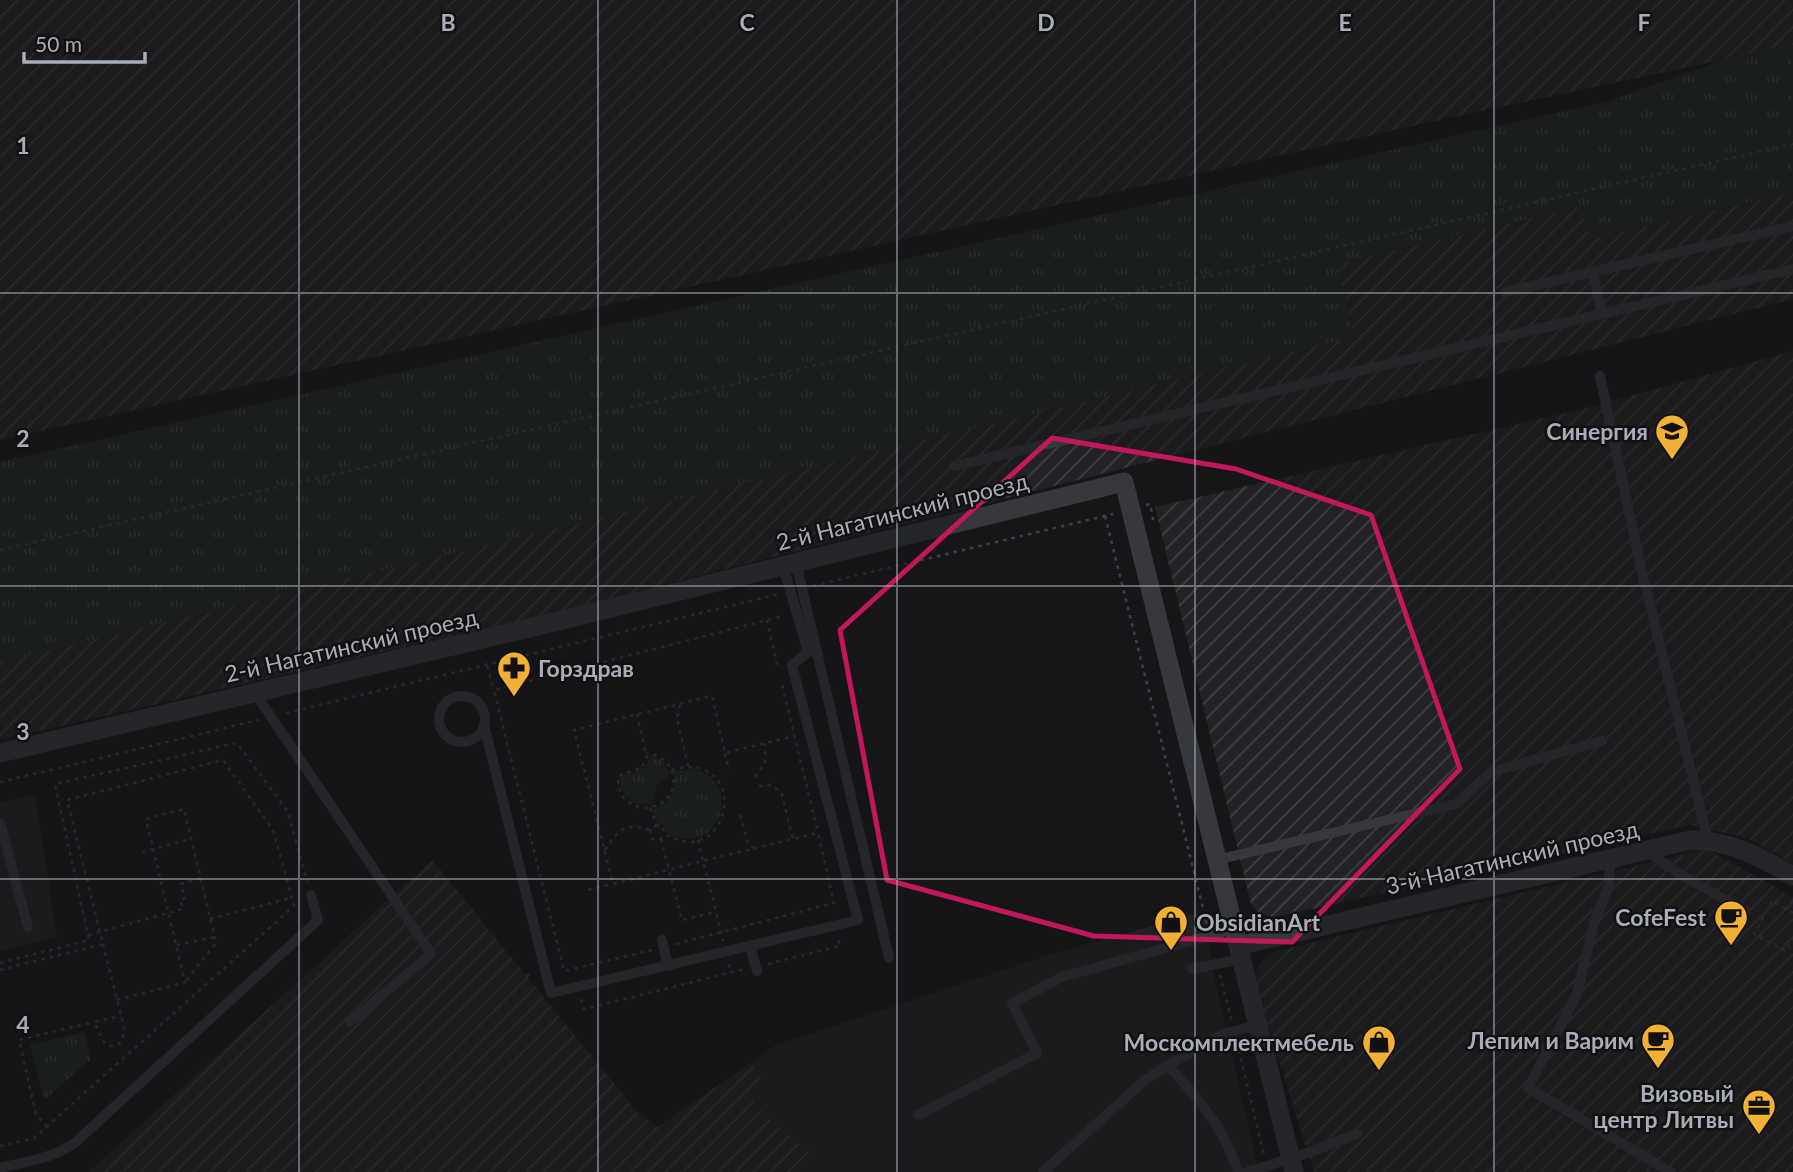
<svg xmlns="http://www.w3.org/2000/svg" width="1793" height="1172" font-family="Lato,sans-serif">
	<defs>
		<pattern id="industrial-furrows" width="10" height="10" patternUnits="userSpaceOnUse" patternTransform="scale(1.75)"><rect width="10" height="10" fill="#222225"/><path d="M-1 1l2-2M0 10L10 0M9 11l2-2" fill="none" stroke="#3f3f43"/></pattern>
		<pattern id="grass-tufts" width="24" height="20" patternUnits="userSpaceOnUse" patternTransform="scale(1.75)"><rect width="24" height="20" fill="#1e261f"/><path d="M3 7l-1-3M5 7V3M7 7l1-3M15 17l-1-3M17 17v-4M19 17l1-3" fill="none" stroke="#3c433d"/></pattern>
	</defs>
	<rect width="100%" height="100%" fill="#161618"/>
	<!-- built -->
	<path fill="#222225" d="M35,794L57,937L0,951V803Z
		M1206,911L1211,965L1259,1172H790L808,1152L753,1103L761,1074L750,1063L776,1045L1062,951Z"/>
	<!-- industrial -->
	<path fill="url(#industrial-furrows)" d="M0,0H1793V45L1462,115L0,440Z
		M1793,192V299L552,613L0,740V662L1353,337L1337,264L1583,206L1591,239Z
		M1793,351V864L1747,838L1689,825L1276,917L1261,915L1251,904L1155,507L1583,409Z
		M1707,849L1793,897V1172H1314L1254,981L1259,964L1276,951Z
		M432,860L639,1114L658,1127L750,1063L761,1074L753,1103L809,1152L790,1172H89Z"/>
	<!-- grass -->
	<path fill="url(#grass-tufts)" d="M1793,45V192L1590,239L1582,206L1337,264L1354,337L0,662V462L1605,102L1738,55Z
		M649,755L661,760L670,774L657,785L652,804C632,806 620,797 620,776C633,772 649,772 649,755Z
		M694,769C747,783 717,861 667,833L664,825L658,823L652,810C670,804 678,789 674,771Z
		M84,1032L91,1059L44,1100L30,1045Z"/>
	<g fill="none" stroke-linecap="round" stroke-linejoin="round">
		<!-- path -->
		<path stroke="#3d3f44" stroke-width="2.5" stroke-dasharray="3.5 5" stroke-linecap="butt" d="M1146,505L1150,504L1154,525
			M1105,516L1207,924
			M0,550L1793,144
			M813,586L1113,514
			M767,620L778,668
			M487,666L494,690
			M782,685L818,833
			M680,705L677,718L688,766
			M286,713L779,594
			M637,714L647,759L641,768L618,776C616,824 684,813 672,772C668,760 658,755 647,753
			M725,753L729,770
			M755,777L765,763V743
			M0,782L259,720
			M759,786L772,785L782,794L793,839
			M650,808L657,825L663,827L665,834C732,874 753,747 671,770
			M740,815L748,844L755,849
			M657,825L650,830L652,839L659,840L665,835
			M661,839L682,920L716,912
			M698,840L703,861L613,884L574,730L712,696L725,753L795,736
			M605,850C618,830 625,822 650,830
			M142,852L191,839
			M588,890L613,884
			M1787,910L1793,898
			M1793,913L1772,901L1754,934L1786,951L1793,939
			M210,919L291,898
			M88,935L183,909L180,900L185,898L181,884L200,878
			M103,944L125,1031L120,1043L112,1046L105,1044L94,1022L121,1016
			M676,944L834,903L818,833L703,861C710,888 717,914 723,941
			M177,945L215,937
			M652,950L564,971L494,690L783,616
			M0,963L89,940L55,784L237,743L288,812L307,882
			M729,964L731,973
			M768,964L840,946L838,936
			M0,970L103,944L67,800L223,760L273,830L294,906L34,1138L0,1146
			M1220,975L1231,1019
			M526,976L533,974
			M581,999L584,1009L745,969
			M117,1000L185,982L146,819L184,809L216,943L185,982
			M1237,1042L1264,1155
			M47,1127L36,1114L19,1040L94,1022"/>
		<!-- service -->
		<path stroke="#37383d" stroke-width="10" d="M1593,272L1602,314
			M1505,292L1793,226
			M1600,376L1641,568L1708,840
			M954,466L1793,269
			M796,563L889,958
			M255,693L431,954L350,1022
			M439 719a23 23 0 1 1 46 0a23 23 0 1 1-46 0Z
			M484,725L551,993L858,920L792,665L808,652L783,566
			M0,823L28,927
			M1646,851L1676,872L1745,911
			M1216,860L1456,804L1491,772L1602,741
			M1610,861L1609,886L1594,923L1577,994L1528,1088L1671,1172
			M662,940L668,966
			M750,946L757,971
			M1192,969L1241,959
			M1168,1065L1226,1033L1258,1025
			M918,1115L1037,1053L1012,1003L1062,977L1233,929
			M0,1168C27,1161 57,1158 78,1140L318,920L311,895
			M1043,1172L1144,1081L1168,1065C1199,1100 1224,1127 1238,1172
			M1247,1172L1302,1155L1357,1134"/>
		<!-- minor -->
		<path stroke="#37383d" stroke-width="19" d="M0,753L554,622L1124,482L1294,1172
			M1238,946L1690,840C1730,840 1760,857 1793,876"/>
	</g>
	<!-- marked area -->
	<path d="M0 0H1793V1172H0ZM1052,438L1236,469L1371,515L1460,769L1292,942L1094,936L887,880L840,630Z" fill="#161618" fill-opacity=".55" fill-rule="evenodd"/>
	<path fill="none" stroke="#c2185b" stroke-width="5" stroke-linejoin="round" d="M1052,438L1236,469L1371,515L1460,769L1292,942L1094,936L887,880L840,630Z"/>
	<!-- grid -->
	<path fill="none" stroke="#a8adb8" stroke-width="2" stroke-opacity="0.55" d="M299,0V1172M598,0V1172M897,0V1172M1195,0V1172M1494,0V1172M0,293H1793M0,586H1793M0,879H1793"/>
	<!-- icons -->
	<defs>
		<g id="university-pin" transform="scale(1.75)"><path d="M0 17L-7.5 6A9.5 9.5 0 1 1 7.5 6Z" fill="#f2b134" stroke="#111113"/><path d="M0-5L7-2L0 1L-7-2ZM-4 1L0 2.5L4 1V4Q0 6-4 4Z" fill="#111"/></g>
		<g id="pharmacy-pin" transform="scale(1.75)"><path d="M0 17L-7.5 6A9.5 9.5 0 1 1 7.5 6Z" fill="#f2b134" stroke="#111113"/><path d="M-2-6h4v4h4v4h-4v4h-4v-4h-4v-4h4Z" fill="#111"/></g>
		<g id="cafe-pin" transform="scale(1.75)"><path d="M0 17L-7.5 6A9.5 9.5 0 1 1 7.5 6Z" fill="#f2b134" stroke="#111113"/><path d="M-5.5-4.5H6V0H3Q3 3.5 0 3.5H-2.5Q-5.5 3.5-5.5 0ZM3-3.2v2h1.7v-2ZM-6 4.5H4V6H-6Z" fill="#111"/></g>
		<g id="shop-pin" transform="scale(1.75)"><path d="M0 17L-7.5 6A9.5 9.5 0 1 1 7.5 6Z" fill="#f2b134" stroke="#111113"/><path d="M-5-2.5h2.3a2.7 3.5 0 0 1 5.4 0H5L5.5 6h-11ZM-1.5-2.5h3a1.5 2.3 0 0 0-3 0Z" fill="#111"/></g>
		<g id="office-pin" transform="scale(1.75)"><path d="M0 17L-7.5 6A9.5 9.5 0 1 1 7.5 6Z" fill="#f2b134" stroke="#111113"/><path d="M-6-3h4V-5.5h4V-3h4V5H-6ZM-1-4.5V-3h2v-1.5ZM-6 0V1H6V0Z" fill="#111"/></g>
	</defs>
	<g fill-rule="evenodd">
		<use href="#university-pin" x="1672" y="431"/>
		<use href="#pharmacy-pin" x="514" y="668"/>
		<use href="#cafe-pin" x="1731" y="917"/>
		<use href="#shop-pin" x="1171" y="922"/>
		<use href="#cafe-pin" x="1658" y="1040"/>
		<use href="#shop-pin" x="1379" y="1042"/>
		<use href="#office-pin" x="1759" y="1106"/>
	</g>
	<g text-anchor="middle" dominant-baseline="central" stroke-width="5" stroke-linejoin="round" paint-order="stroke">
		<!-- poi labels -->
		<g font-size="23" font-weight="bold" fill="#a8adb8" stroke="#111113" text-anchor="end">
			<text x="1648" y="431">Синергия</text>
			<text x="538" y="668" text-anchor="start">Горздрав</text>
			<text x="1706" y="917">CofeFest</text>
			<text x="1196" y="922" text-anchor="start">ObsidianArt</text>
			<text x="1634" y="1040">Лепим и Варим</text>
			<text x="1354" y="1042">Москомплектмебель</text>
			<text x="1734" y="1093">Визовый<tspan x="1734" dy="26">центр Литвы</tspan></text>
		</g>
		<!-- street labels -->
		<g font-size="23" fill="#a8adb8" stroke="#111113">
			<text transform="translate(902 511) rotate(-14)">2-й Нагатинский проезд</text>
			<text transform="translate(351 645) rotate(-13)">2-й Нагатинский проезд</text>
			<text transform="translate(1512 857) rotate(-13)">3-й Нагатинский проезд</text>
		</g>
	</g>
	<g font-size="23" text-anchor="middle" font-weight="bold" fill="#a8adb8" stroke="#111113" stroke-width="5" stroke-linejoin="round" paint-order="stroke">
		<text x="448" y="31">B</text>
		<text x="747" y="31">C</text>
		<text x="1046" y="31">D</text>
		<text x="1345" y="31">E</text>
		<text x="1644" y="31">F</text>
		<text x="23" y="154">1</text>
		<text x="23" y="447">2</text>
		<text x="23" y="740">3</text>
		<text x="23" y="1033">4</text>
	</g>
	<!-- scale -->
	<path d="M24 52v10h121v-10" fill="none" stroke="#a8adb8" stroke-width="3.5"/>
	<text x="35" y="52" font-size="21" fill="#a8adb8" stroke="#111113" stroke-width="5" paint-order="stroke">50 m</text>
</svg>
